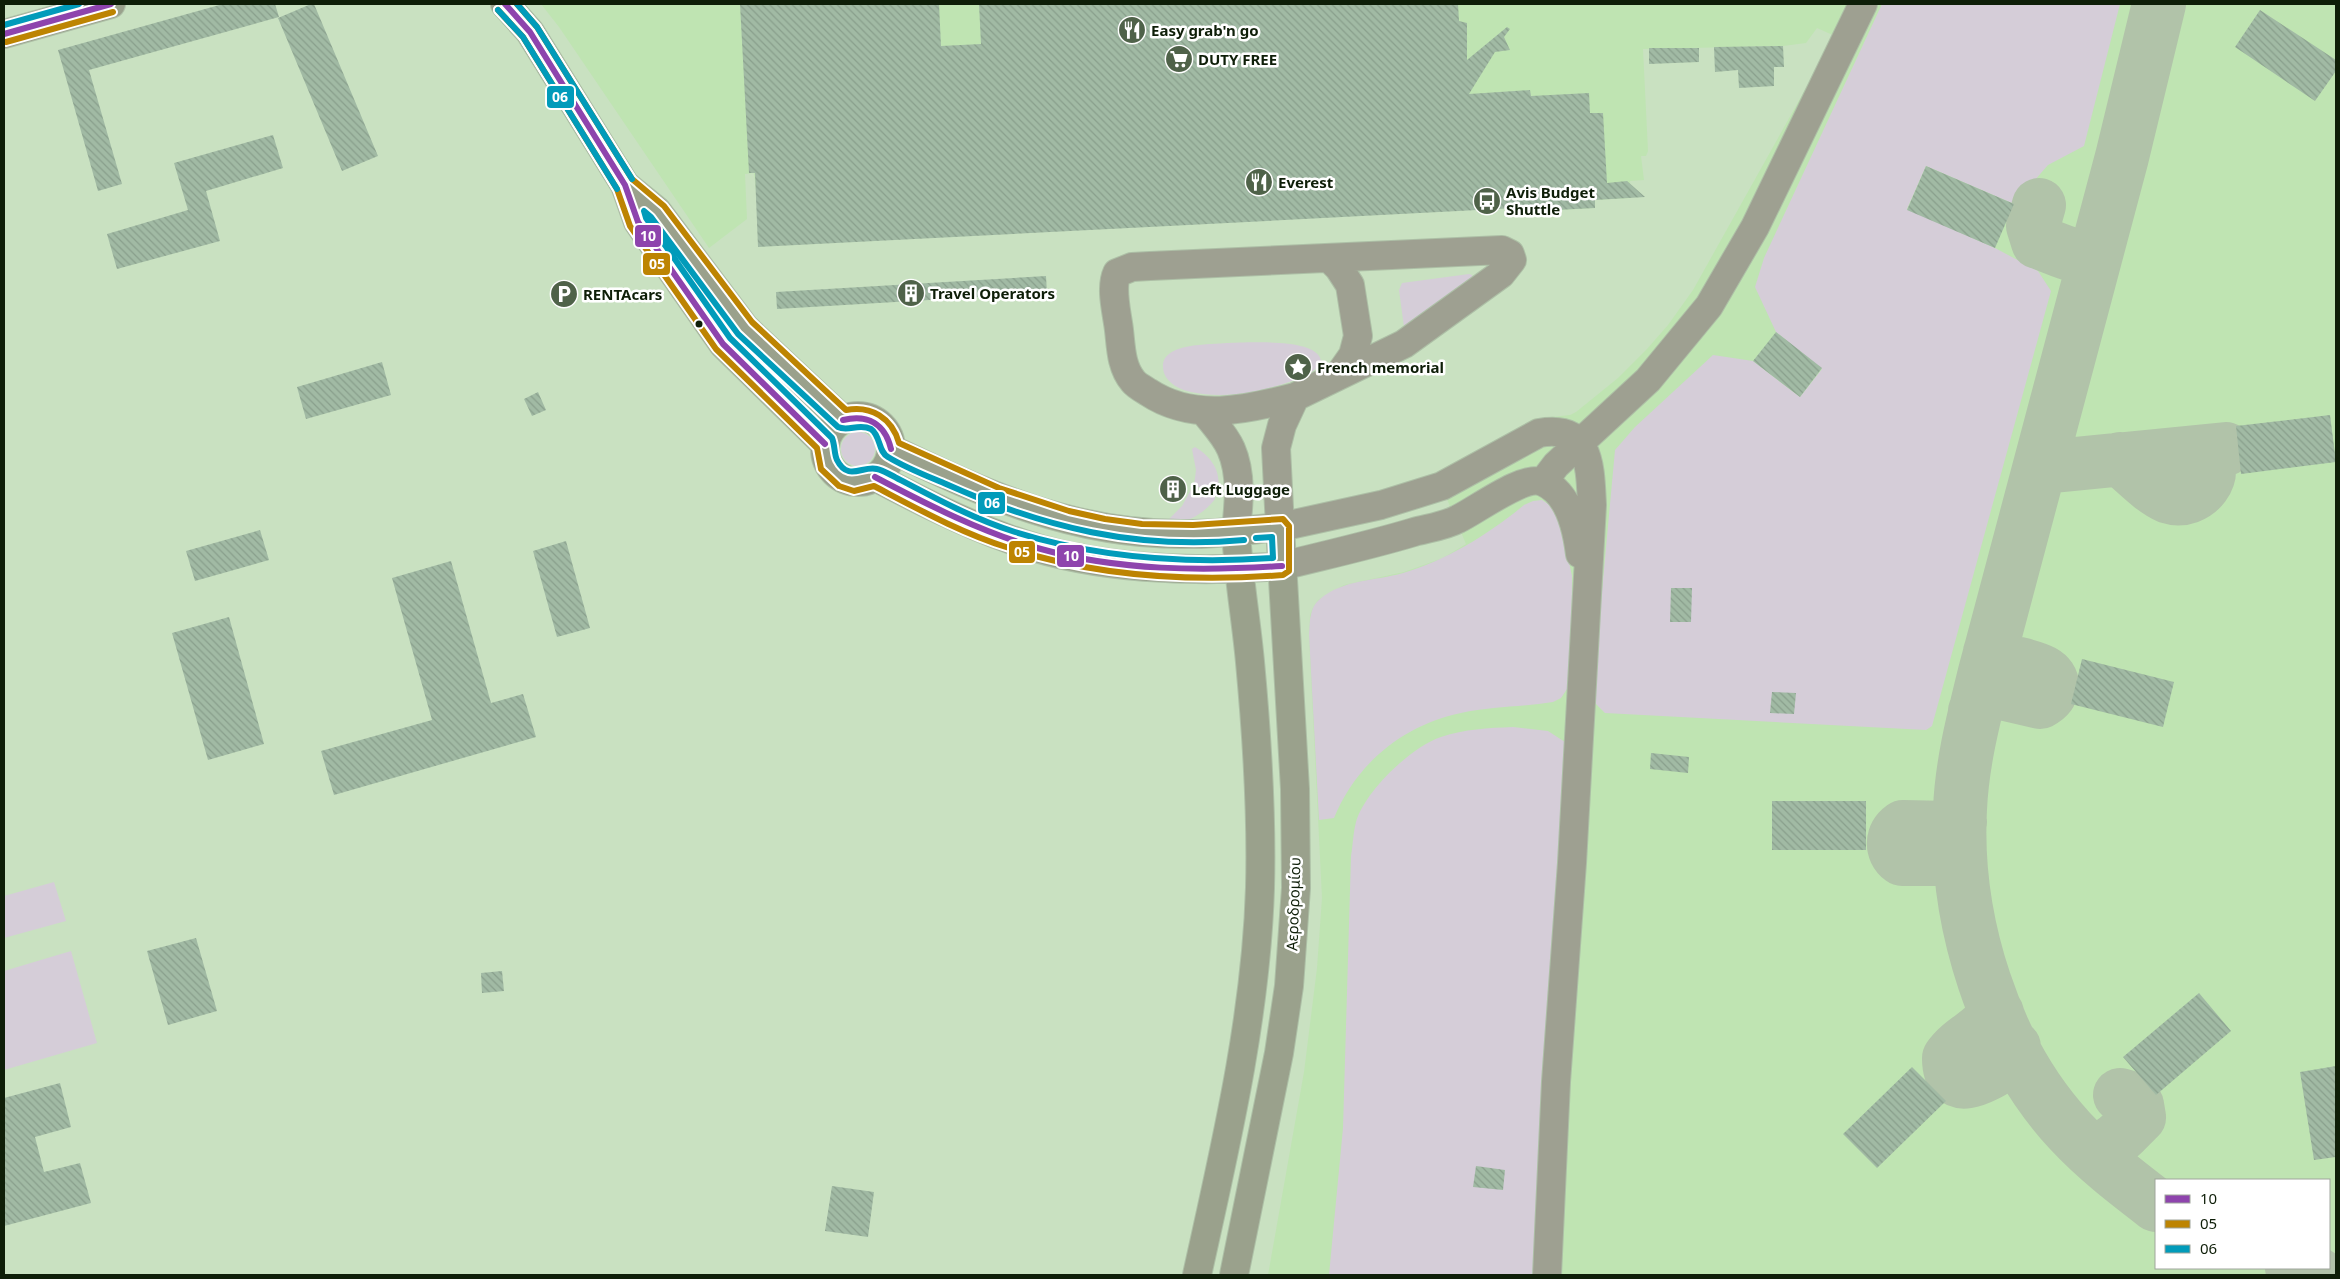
<svg xmlns="http://www.w3.org/2000/svg" width="2340" height="1279" font-family="'Noto Sans',sans-serif">
	<defs>
		<pattern id="building-back-hatch" width="6" height="6" patternUnits="userSpaceOnUse" patternTransform="scale(1.25)"><rect width="6" height="6" fill="#a1baa4"/><path d="M-1 5l2 2M0 0l6 6M5-1l2 2" fill="none" stroke="#899f8c"/></pattern>
	</defs>
	<rect width="100%" height="100%" fill="#c9e1c1"/>
	<!-- built -->
	<path fill="#bfe4b2" fill-rule="evenodd" d="M541,4H2336V1275H1268L1304,1072L1317,968L1322,898L1309,635L1310,615L1313,608L1318,600L1344,585L1404,572L1443,558L1466,544L1438,478L1505,440L1533,419L1570,415L1576,412L1618,378L1647,349L1668,325L1693,290L1835,36L1817,28L1806,43L1783,46L1643,49L1648,151L1646,156H1641L1644,180L1630,181L1631,198L1595,200V208L1538,211V207L756,190L754,173L745,174L747,219L709,248L559,27ZM2156,1180H2329V1268H2156Z"/>
	<!-- green -->
	<path fill="#d5cdd8" d="M1882,4H2120L2084,146L2048,165L2014,204L1926,166L1907,209L1995,248L2038,271L2051,291L1932,726L1926,730L1605,713L1592,700L1615,450L1635,427L1713,355L1753,361L1800,397L1822,369L1776,332L1755,287L1764,258Z
		M1469,274L1472,275L1474,282L1404,327L1399,290L1402,283Z
		M1226,343C1245,343 1318,337 1321,361C1316,374 1298,379 1286,383C1256,393 1223,399 1191,392C1181,390 1168,384 1164,373C1155,342 1208,345 1226,343Z
		M841 449a17 17 0 1 1 34 0a17 17 0 1 1-34 0Z
		M1195,447C1211,456 1223,473 1217,492L1194,486L1196,470L1192,449Z
		M1192,488L1215,497V499C1204,513 1186,526 1167,521L1182,506Z
		M1542,500L1548,504L1559,517L1572,576L1571,683L1561,698L1553,702C1523,707 1492,706 1461,713C1403,725 1356,764 1334,818L1319,820L1309,635C1310,622 1309,608 1320,599C1344,579 1375,581 1403,573C1447,560 1489,534 1524,505L1533,501Z
		M1513,727L1548,731L1568,744L1539,1275H1329L1343,1128L1351,856C1353,845 1353,833 1356,822C1365,791 1411,747 1441,737C1465,729 1488,728 1513,727Z
		M54,882L66,921L4,938V896Z
		M71,951L97,1043L4,1070V971Z"/>
	<g fill="none" stroke-linecap="round" stroke-linejoin="round">
		<!-- taxiway -->
		<path stroke="#b1c3a9" stroke-width="54" d="M2039,205L2033,226L2038,242C2057,248 2077,261 2096,255
			M2043,457L2054,466L2226,449
			M2120,459C2135,471 2152,490 2169,497C2196,506 2224,472 2200,452
			M1975,711L1985,697L1997,692L2040,702C2046,699 2051,695 2052,687C2054,663 2005,667 1990,652
			M1960,822L1949,828L1903,827C1892,835 1890,850 1902,859H1948L1960,867
			M1997,1013C1985,1032 1961,1040 1949,1058C1949,1102 1989,1073 2008,1062L2014,1047
			M2085,1146C2111,1153 2122,1133 2139,1117L2137,1105L2127,1097L2120,1095
			M2156,1205C2126,1182 2096,1159 2070,1131C1994,1049 1954,920 1960,809C1962,762 1974,717 1985,672L2122,157L2159,4
			M2292,1268L2319,1275"/>
	</g>
	<!-- building -->
	<path fill="url(#building-back-hatch)" d="M223,4H275L279,17L89,70L122,184L98,191L58,50Z
		M311,4H314L378,156L342,171L278,18Z
		M740,4H939L941,46L981,44L979,4H1458L1459,21L1467,23V60L1507,27L1510,29L1504,37L1510,50L1495,52L1469,94L1530,90L1531,96L1589,93L1590,113H1603L1607,183L1627,181L1645,197L1595,200V208L1538,211V207L758,247L755,173H749Z
		M2260,10L2336,60V71L2315,101L2235,47Z
		M1783,46L1784,67H1774V86L1739,88L1738,70L1715,72L1714,47Z
		M1649,48H1699V62L1649,64Z
		M273,135L283,168L206,191L220,241L117,269L107,234L188,210L174,163Z
		M1926,166L2014,204L1995,248L1907,210Z
		M1046,276L1047,293L777,309L776,292Z
		M1776,332L1822,368L1800,397L1753,361Z
		M382,362L391,395L306,419L297,387Z
		M538,392L546,410L532,416L524,399Z
		M2330,415L2336,462L2241,474L2236,426Z
		M260,530L269,560L195,581L186,551Z
		M566,541L590,628L557,637L533,551Z
		M451,561L491,703L523,694L536,737L334,795L321,751L432,720L392,578Z
		M1671,588H1692L1691,622H1670Z
		M229,617L264,744L208,760L172,633Z
		M2082,659L2174,682L2163,727L2071,704Z
		M1772,692L1796,693L1794,714L1770,713Z
		M1651,753L1689,757L1688,773L1650,769Z
		M1772,801H1866V850H1772Z
		M196,938L217,1011L168,1025L147,951Z
		M502,971L504,991L482,993L481,973Z
		M2199,993L2231,1031L2156,1095L2123,1057Z
		M2336,1066V1157L2314,1160L2300,1072Z
		M1912,1067L1946,1101L1877,1168L1843,1134Z
		M60,1083L71,1127L35,1137L44,1172L80,1163L91,1203L4,1226V1098Z
		M1476,1166L1505,1170L1503,1190L1473,1187Z
		M832,1186L874,1192L868,1237L825,1231Z"/>
	<g fill="none" stroke-linecap="round" stroke-linejoin="round">
		<!-- minor casing -->
		<g stroke="#adbfa6" stroke-width="30">
			<path id="minor" d="M1329,258L1339,268L1350,285L1358,336L1353,355L1339,375
				M1295,397C1246,410 1193,422 1148,392C1143,389 1136,385 1133,381C1121,367 1121,347 1119,330C1117,313 1110,288 1117,273L1132,267L1150,266L1502,250L1510,254L1512,260L1501,274L1404,344L1295,397L1282,425L1276,448L1280,527L1381,505L1442,486L1539,433C1591,424 1590,467 1592,505L1572,863L1556,1082L1547,1275
				M1204,411C1213,423 1225,435 1231,449C1242,474 1239,504 1236,530
				M1543,482L1556,465L1648,380L1709,306L1755,227L1863,4
				M1282,566C1326,555 1371,545 1414,532C1429,528 1445,526 1458,519C1477,510 1524,474 1543,482C1569,493 1577,530 1580,554"/>
		</g>
		<!-- major casing -->
		<g stroke="#adbfa6" stroke-width="30">
			<path id="major" d="M505,4L530,32L625,185L638,222L723,344L825,444
				M4,34L111,4
				M625,185L657,211L745,328L843,420
				M825 449a33 33 0 1 1 66 0a33 33 0 1 1-66 0Z
				M891,449C987,495 1072,534 1181,534C1213,535 1247,530 1280,527L1295,789L1296,888L1289,986L1279,1053L1234,1275
				M875,477C919,500 962,522 1009,539C1092,570 1195,573 1282,566
				M1197,1275C1225,1148 1256,1019 1260,888C1262,813 1257,737 1250,662C1246,618 1238,575 1236,530"/>
		</g>
		<!-- minor -->
		<use href="#minor" stroke="#9ea091" stroke-width="28"/>
		<!-- major -->
		<use href="#major" stroke="#9aa18c" stroke-width="28"/>
		<!-- bus-1 casing -->
		<g stroke="#fff" stroke-width="10">
			<path id="bus-1" d="M505,4L530,32L625,185L638,222L723,344L825,444
				M4,34L111,4
				M843,420C868,414 885,424 891,449
				M875,477C928,505 983,533 1041,549C1120,571 1202,571 1282,566"/>
		</g>
		<!-- bus-2 casing -->
		<g stroke="#fff" stroke-width="10">
			<path id="bus-2" d="M498,10L523,37L617,189L630,226L716,349L817,448L821,469L839,486L854,491L874,486C918,509 961,533 1009,548C1097,577 1191,582 1283,575L1289,571V526L1283,519L1193,525L1142,524L1105,519L1069,511L999,488L899,443C892,418 871,405 846,410L752,322L664,206L632,179L537,27L517,4
				M6,42L113,12"/>
		</g>
		<!-- bus-3 casing -->
		<g stroke="#fff" stroke-width="10">
			<path id="bus-3" d="M517,4L537,27L632,179
				M498,10L523,37L617,189
				M4,25L79,4
				M1244,540C1137,550 1044,528 946,484C927,476 906,468 888,457C878,452 881,436 871,429C859,423 848,432 838,427L738,334L651,217L644,211L646,218L730,338L832,438C835,445 834,454 837,460C848,482 863,465 877,469C882,470 887,473 891,475C931,496 971,518 1015,532C1098,558 1186,564 1273,558L1272,537L1256,538"/>
		</g>
		<!-- bus-1 -->
		<use href="#bus-1" stroke="#8e44ad" stroke-width="6"/>
		<!-- bus-2 -->
		<use href="#bus-2" stroke="#bd8402" stroke-width="6"/>
		<!-- bus-3 -->
		<use href="#bus-3" stroke="#019bba" stroke-width="6"/>
	</g>
	<!-- icons -->
	<defs>
		<g id="restaurant-disc" transform="scale(1.4375)"><circle r="9.5" fill="#4f6249" stroke="#fff"/><path d="M-5-6h1v4h1v-4h1v4h1v-4h1v5L-1.5 .5V6h-2V.5L-5-1ZM5-6V6H3V1.5H1.5Q1.5-4 5-6Z" fill="#fff"/></g>
		<g id="supermarket-disc" transform="scale(1.4375)"><circle r="9.5" fill="#4f6249" stroke="#fff"/><path d="M-6-5.5h2.5l.6 2H6L4.5 2H-2.5L-4.4-4H-6ZM-1.5 3.2a1.3 1.3 0 1 0 .1 0ZM3 3.2a1.3 1.3 0 1 0 .1 0Z" fill="#fff"/></g>
		<g id="bus-disc" transform="scale(1.4375)"><circle r="9.5" fill="#4f6249" stroke="#fff"/><path d="M-5-6H5V4H4V6H2V4H-2V6H-4V4H-5ZM-3.5-4V0h7V-4ZM-3.5 1.2v1.5H-2V1.2ZM2 1.2v1.5H3.5V1.2Z" fill="#fff"/></g>
		<g id="building-disc" transform="scale(1.4375)"><circle r="9.5" fill="#4f6249" stroke="#fff"/><path d="M-4-6H4V6H1V3H-1V6H-4ZM-2.5-4.3h1.7v1.8h-1.7ZM.8-4.3h1.7v1.8H.8ZM-2.5-1h1.7V.8h-1.7ZM.8-1h1.7V.8H.8Z" fill="#fff"/></g>
		<g id="parking-disc" transform="scale(1.4375)"><circle r="9.5" fill="#4f6249" stroke="#fff"/><path d="M-3.5-5.5H1a3.5 3.5 0 0 1 0 7H-1V5.5H-3.5ZM-1-3.4V-.6H.8a1.4 1.4 0 0 0 0-2.8Z" fill="#fff"/></g>
		<g id="sight-disc" transform="scale(1.4375)"><circle r="9.5" fill="#4f6249" stroke="#fff"/><path d="M0-6L1.8-2.2L6-1.7L2.9 1.2L3.7 5.4L0 3.3L-3.7 5.4L-2.9 1.2L-6-1.7L-1.8-2.2Z" fill="#fff"/></g>
	</defs>
	<g fill-rule="evenodd">
		<use href="#restaurant-disc" x="1132" y="30"/>
		<use href="#supermarket-disc" x="1179" y="59"/>
		<use href="#restaurant-disc" x="1259" y="182"/>
		<use href="#bus-disc" x="1487" y="201"/>
		<use href="#building-disc" x="911" y="293"/>
		<use href="#parking-disc" x="564" y="294"/>
		<use href="#sight-disc" x="1298" y="367"/>
		<use href="#building-disc" x="1173" y="489"/>
	</g>
	<!-- markers -->
	<circle fill="#0e1e08" stroke="#fff" stroke-width="2" cx="699" cy="324" r="4.5"/>
	<g text-anchor="middle" dominant-baseline="central" stroke-width="5" stroke-linejoin="round" paint-order="stroke">
		<!-- poi labels -->
		<g font-size="15" font-weight="bold" fill="#0e1e08" stroke="#fff" text-anchor="start">
			<text x="1151" y="30">Easy grab'n go</text>
			<text x="1198" y="59">DUTY FREE</text>
			<text x="1278" y="182">Everest</text>
			<text x="1506" y="192">Avis Budget<tspan x="1506" dy="17">Shuttle</tspan></text>
			<text x="930" y="293">Travel Operators</text>
			<text x="583" y="294">RENTAcars</text>
			<text x="1317" y="367">French memorial</text>
			<text x="1192" y="489">Left Luggage</text>
		</g>
		<!-- street labels -->
		<g font-size="15" fill="#0e1e08" stroke="#fff">
			<text transform="translate(1293 904) rotate(-88)">Αεροδρομίου</text>
		</g>
	</g>
	<g stroke="#fff" stroke-width="2">
		<rect x="546" y="85" width="29" height="24" rx="5" fill="#019bba"/>
		<rect x="634" y="224" width="28" height="24" rx="5" fill="#8e44ad"/>
		<rect x="642" y="252" width="29" height="24" rx="5" fill="#bd8402"/>
		<rect x="977" y="491" width="29" height="24" rx="5" fill="#019bba"/>
		<rect x="1008" y="540" width="28" height="24" rx="5" fill="#bd8402"/>
		<rect x="1056" y="544" width="29" height="24" rx="5" fill="#8e44ad"/>
	</g>
	<g font-size="14" text-anchor="middle" font-weight="bold" fill="#fff">
		<text x="560" y="102">06</text>
		<text x="648" y="241">10</text>
		<text x="657" y="269">05</text>
		<text x="992" y="508">06</text>
		<text x="1022" y="557">05</text>
		<text x="1071" y="561">10</text>
	</g>
	<!-- border -->
	<rect width="2340" height="1279" fill="none" stroke="#0e1e08" stroke-width="10"/>
	<!-- legend -->
	<rect x="2155" y="1179" width="175" height="90" fill="#ffffff" stroke="#9fa59c"/>
	<rect x="2165" y="1195" width="25" height="8" fill="#8e44ad" stroke="#9fa59c"/>
	<text x="2200" y="1204" font-size="15" fill="#0e1e08">10</text>
	<rect x="2165" y="1220" width="25" height="8" fill="#bd8402" stroke="#9fa59c"/>
	<text x="2200" y="1229" font-size="15" fill="#0e1e08">05</text>
	<rect x="2165" y="1245" width="25" height="8" fill="#019bba" stroke="#9fa59c"/>
	<text x="2200" y="1254" font-size="15" fill="#0e1e08">06</text>
</svg>
